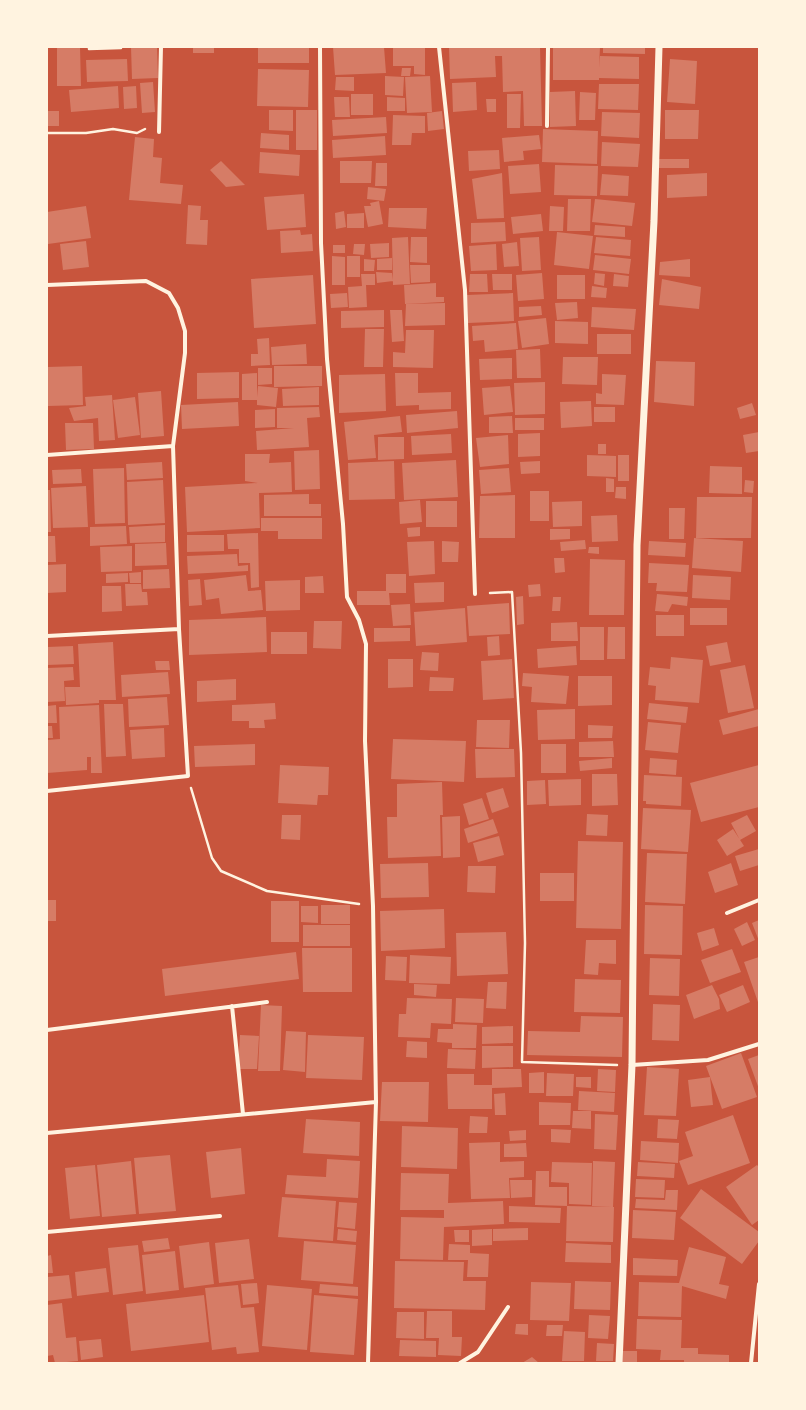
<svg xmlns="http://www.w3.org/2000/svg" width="806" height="1410" font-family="'Archivo Narrow',sans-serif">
	<rect width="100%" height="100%" fill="#c8553d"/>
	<!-- building -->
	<path fill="#d67c66" d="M57,47H80L81,86H57Z
		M131,47H157L158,78L132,79Z
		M193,47H214V53H193Z
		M258,47H309V63H258Z
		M333,47H384L386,73L335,75Z
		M393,47H425V75L414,74V66H393Z
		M449,47H540L542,126H524L523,91L503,92L502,56H495L496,77L450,79Z
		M553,47H600L599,68L600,56L639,57V79L599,78V80H553Z
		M603,47H645V54L603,53Z
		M127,59L128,81L87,82L86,60Z
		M670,59L697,61L695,104L667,102Z
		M402,68H411L410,76H401Z
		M258,69L309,70L308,107L257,106Z
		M385,76L404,77L403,96L385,95Z
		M430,76L432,112L407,113L405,77Z
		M336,77H354V91L335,90Z
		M153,82L155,112L142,113L140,83Z
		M476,82L477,110L453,112L452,83Z
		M599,84H639L638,110L598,109Z
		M118,86L119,108L71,112L69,90Z
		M136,86L137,108L124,109L123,87Z
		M575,91L576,126L550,127V92Z
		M580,92L596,93L595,120H579Z
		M351,94H373V115H351Z
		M507,94H521L520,128H507Z
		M334,97H349L350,117H335Z
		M387,97L405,98V111H387Z
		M486,99H496V112H487Z
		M269,110H293V131L269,130Z
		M296,110H317V150H296Z
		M665,110H699L698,139H665Z
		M47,111H59V126H47Z
		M442,111L444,129L428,131L427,113Z
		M602,112L640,113L639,138L601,136Z
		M393,115L425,116V133H412L411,145H392Z
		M386,117L387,133L333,136L332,120Z
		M543,129L598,131L597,164L542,162Z
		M261,133L289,135V150L260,148Z
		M539,135L541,149L523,151L524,160L504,162L502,138Z
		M385,136L386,155L333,158L332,140Z
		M135,137L154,139L153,157L162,158L160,183L183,185L181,204L129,200Z
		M602,142L640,144L638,167L601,166Z
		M499,150L500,169L469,171L468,151Z
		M260,152L300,155L299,176L259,173Z
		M659,159H689V168H659Z
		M221,161L245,185L226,187L210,170Z
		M340,161H372L371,183H340Z
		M376,163H387V186H375Z
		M539,164L541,192L510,194L508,166Z
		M555,165L598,166L597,196L554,195Z
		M502,173L504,218L477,219L472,179Z
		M707,173V196L667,198V175Z
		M602,174L629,176L628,196L600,195Z
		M368,187L386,189L384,201L367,199Z
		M304,194L306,227L267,230L264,197Z
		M568,199H591L590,231H567Z
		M595,199L635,203L632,226L592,222Z
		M379,201L383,224L368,227L364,206H371L370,203Z
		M188,205L201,206L200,220H208L207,245L186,244Z
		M86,206L91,238L48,244L47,212Z
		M550,206L564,207L563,231H549Z
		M389,208H427L426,229L388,227Z
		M344,211L346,227L336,229L335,213Z
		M364,213V228H347V214Z
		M541,214L543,231L513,234L511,217Z
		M505,222L506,241L471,243V223Z
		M595,225L625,227V237L594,235Z
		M300,230L301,235L312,234L313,251L281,253L280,231Z
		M557,232L593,236L589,269L554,265Z
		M408,237L410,284L393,285L392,238Z
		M411,237H427V263L410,262Z
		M539,237L541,270L522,271L520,238Z
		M596,237L631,240L630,256L594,253Z
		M86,241L89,267L63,270L60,244Z
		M517,242L519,266L504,267L502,244Z
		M389,243V257L371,258L370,244Z
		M354,244H365L364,255L353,254Z
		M496,244L497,270L471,271L469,246Z
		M333,245H345V253H333Z
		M595,255L631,259L629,274L593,270Z
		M332,256L345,257V285H332Z
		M347,256H360V277H347Z
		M392,258V270H377V259Z
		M364,259L375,260L374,271H364Z
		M690,259V277L659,275L660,262Z
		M410,265H430V282L411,283Z
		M376,272L392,273L393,281L377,283Z
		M542,273L544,299L518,301L516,275Z
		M595,273L605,274L604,286L594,284Z
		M361,274H375V285H366L367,307L349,308L348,287L362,286Z
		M470,274H487L488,292H469Z
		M492,274H512V290H493Z
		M614,274L629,276L628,287L613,286Z
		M313,275L316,324L254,328L251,279Z
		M557,275H585V299H557Z
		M662,279L701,287L699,309L659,305Z
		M436,283V297H444V302L405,304L404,285Z
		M592,286L607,288L606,298L591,297Z
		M347,293L348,307L331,308L330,294Z
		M513,293L514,321L468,323L467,295Z
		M577,302L578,318L557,320L555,303Z
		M445,303V325L405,326L406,304Z
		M541,306L542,315L519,317V307Z
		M592,307L636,309L634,330L591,327Z
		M384,310V327L341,328V311Z
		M390,310H402L404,341L392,342Z
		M546,318L549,344L522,348L518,321Z
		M555,321L588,322V344L555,343Z
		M516,323L518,349L485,352L484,340L473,341L472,326Z
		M365,329H384L383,367H364Z
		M406,330H434L433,368L393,367V352L405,353Z
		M597,334H631V354H597Z
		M269,338L270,365L251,366V354H258L257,339Z
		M306,344L307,364L272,365L271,347Z
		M540,349L541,378H517L516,350Z
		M563,357H598L597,385L562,384Z
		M512,358V379L480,380L479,359Z
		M656,361L695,362L694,406L654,402Z
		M82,366L83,405L48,406L47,367Z
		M274,366H322V386L274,387Z
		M258,368H272V384L258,385Z
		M239,372V398L197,399V373Z
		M257,373V397L258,386L278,388L276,407L257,405V400H242V374Z
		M395,373H418V393L451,392V409L419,410V405L396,406Z
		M385,374L386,411L339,413V375Z
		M602,374L626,375L624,405L596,404V393L602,394Z
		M545,382V414L515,415L514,383Z
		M510,386L513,412L484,415L482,388Z
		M319,387V405L283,406L282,389Z
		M161,391L164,436L141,438L138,393Z
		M112,395L115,440L99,441L98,418L74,421L69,408L86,406L85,397Z
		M135,397L140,435L118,438L113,400Z
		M591,401L592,426L561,428L560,402Z
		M238,402L239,426L182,429L181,405Z
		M752,403L756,415L740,419L737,408Z
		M319,407L320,417L307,418L309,447L257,450L256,431L294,428H277V408Z
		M594,407H615V422H594Z
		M275,409V427L255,428V410Z
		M457,411L458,428L407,433L406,415Z
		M400,416L402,432L374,435L376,458L348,460L344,422Z
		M512,416L513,433H489V417Z
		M515,418H544V430H515Z
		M65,423H93L94,449L66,450Z
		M759,432V451L746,453L743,435Z
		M540,433V456L518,457V434Z
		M451,434L452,453L412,455L411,436Z
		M508,435L509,464L480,467L476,438Z
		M378,437H404V459L378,460Z
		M598,444H606V454H598Z
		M319,450L320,489L295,490L294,451Z
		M245,454H270L269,463L291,462L292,492L259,493L260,528L187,532L185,487L258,483L245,481Z
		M587,455L616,456V477L587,476Z
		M618,455H629V481H618Z
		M456,460L458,497L404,500L402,463Z
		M394,461L395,499L349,500L348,463Z
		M540,461V473L521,474L520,462Z
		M162,462L163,478L127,480L126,464Z
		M710,466L742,467V494L709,493Z
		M124,468L125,523L95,524L93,469Z
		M509,468L511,492L481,494L479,470Z
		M81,469L82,483L53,484L52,470Z
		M606,478L614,479V492H606Z
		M163,480L165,523L128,525L127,482Z
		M745,480L754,481L753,493L744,492Z
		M86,486L88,527L53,528L51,488Z
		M616,487H626V499L615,498Z
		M47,490H50L51,532H47Z
		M530,491H549V521H530Z
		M309,494V504H321V516H264V495Z
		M515,495V538H479L480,496Z
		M697,497H752L751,538H696Z
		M420,500L422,522L400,524L399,502Z
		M426,501H457V527H426Z
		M582,501V526L553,527L552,502Z
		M669,508H685L684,539H669Z
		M617,515L618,541L592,542L591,516Z
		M261,518H322V539H278V531H261Z
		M165,525V542L130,543L129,527Z
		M126,526L127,544L90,546V527Z
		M420,527V536L408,537L407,528Z
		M550,529H570V539L550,540Z
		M258,533L259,587L251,588L250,563H239V549H228L227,534Z
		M187,535H224V551L187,552Z
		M47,536H55L56,562H47Z
		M694,538L743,541L741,572L692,568Z
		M585,540L586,549L561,551L560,542Z
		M434,541L435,574L409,576L407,542Z
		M442,541L459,542L458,562H442Z
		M649,541L686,543L685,557L648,555Z
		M166,543L167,565L135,566V544Z
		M132,546V571L101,572L100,547Z
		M589,547H599V554L588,553Z
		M237,554L238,566L248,565V571L188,574L187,556Z
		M554,558H564L565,572L555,573Z
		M590,559L625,560L624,615H589Z
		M649,563L689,565L687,592L656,591L657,583H648Z
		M66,564V592L47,593V565Z
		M169,569L170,588L143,589V570Z
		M141,572V583H130L129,573Z
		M128,573V582L106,583V574Z
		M386,574H406V593H389L390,605H357V591H386Z
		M246,575L248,591L261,590L263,610L221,614L219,598L206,600L204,580Z
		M693,575L731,577L730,600L692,598Z
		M323,576L324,593H305V577Z
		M200,579L202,605L189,606L188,580Z
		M300,580V610L266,611L265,581Z
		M444,582V602L415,603L414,583Z
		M125,584H141L142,592H147L148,605L126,606Z
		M540,584L541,596L529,597L528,585Z
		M102,586H121L122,611L102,612Z
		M657,594L688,597L687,606L672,604L668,612L655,611Z
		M523,596L524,624L517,625L516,597Z
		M553,597H561L560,611H552Z
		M509,603L510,634L469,636L467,606Z
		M410,604L411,625L393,626L391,605Z
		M465,608L467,642L416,646L414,612Z
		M690,608H727V625H690Z
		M656,615H684V636H656Z
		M266,617L267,652L189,655V620Z
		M314,621H342L341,649L313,648Z
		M577,622L578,641H551V623Z
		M580,627H604V660H580Z
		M608,627H625V659H607Z
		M374,628H410V641L374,642Z
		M271,632H307V654H271Z
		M499,636L500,655L488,656L487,637Z
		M113,642L116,700H99V703L66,705L65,687H80L78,644Z
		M727,642L731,662L710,666L706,646Z
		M73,646L74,664L47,665V647Z
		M576,646L577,665L538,668L537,649Z
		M422,652L439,653L438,671L420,670Z
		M671,657L703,660L699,703L655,700L656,686L648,685L650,667L670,669Z
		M388,659H413V687L388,688Z
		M512,659L514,698L483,700L481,661Z
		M155,661H169L170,670H156Z
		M745,665L754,708L728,713L720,670Z
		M73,667L74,680L64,681L65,701L47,702V668Z
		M168,672L170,694L122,697L121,675Z
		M523,673L569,676L566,704L531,702L532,687L522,686Z
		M578,676H612V705L578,706Z
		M430,677L454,678L453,691H429Z
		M236,679V700L197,702V681Z
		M167,697L169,725L129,727L128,699Z
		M275,703L276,719L264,720L265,728H249V721H232V705Z
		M649,703L688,707L686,723L647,719Z
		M104,704H123L126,756L106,757Z
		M56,705L57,723H47V706Z
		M99,705L102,773H91V757H87V770L47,773V740L60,739L59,707Z
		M575,709V739L538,740L537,710Z
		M759,709V726L723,735L719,720Z
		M477,720H510L509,748L476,747Z
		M648,722L681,725L678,753L645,750Z
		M588,725L613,726L612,738H588Z
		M47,726H52L53,738H47Z
		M164,728L165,757L132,759L130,730Z
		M393,739L466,741L464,782L391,779Z
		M613,741L614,757H579V742Z
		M255,744V765L195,767L194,746Z
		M541,744H566V773H541Z
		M475,749H514L515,777L476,778Z
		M612,758V768L580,771L579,761Z
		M650,758L677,760L676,775L649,773Z
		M280,765L329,767L328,795H318L317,805L278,803Z
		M759,765V807L701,822L690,783Z
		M592,774H617L618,805L592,806Z
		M644,775L682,777L681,806L646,804V801H643Z
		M581,779V805L549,806L548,780Z
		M545,780L546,804L527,805V781Z
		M442,782L443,815H440L441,856L388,858L387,817H397V784Z
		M503,788L509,807L492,813L486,793Z
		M482,798L489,819L469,825L463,804Z
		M643,808L691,810L688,852L641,849Z
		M587,814L608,815L607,836L586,835Z
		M282,815H301L300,840L281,839Z
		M747,815L756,831L740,840L731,823Z
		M460,816V857L443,858L442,817Z
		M493,819L498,833L468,843L464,829Z
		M733,829L744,846L727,856L717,840Z
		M499,836L504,855L478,862L473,843Z
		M578,841L623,842L621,929L576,928Z
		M759,849V865L740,871L735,856Z
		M647,853L687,854L685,904L645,902Z
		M428,863L429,897L381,898L380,864Z
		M731,863L738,885L715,893L708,872Z
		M468,866H496L495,893L467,892Z
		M540,873H574V901H540Z
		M47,900H56V921H47Z
		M271,901H299V942H271Z
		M321,905H350V924H321Z
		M645,905L683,906L682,955L644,954Z
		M301,906H318V923L301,922Z
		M444,909L445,948L381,951L380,911Z
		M759,920V941L752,923Z
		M747,922L755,940L742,946L734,929Z
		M303,925H350V946H303Z
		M714,928L719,945L702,951L697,933Z
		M506,932L508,974L457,976L456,933Z
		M586,940H616V964L599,963L598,975L584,974Z
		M302,948H352V992H303Z
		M732,949L741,972L710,983L701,960Z
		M296,952L299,979L165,996L162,969Z
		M410,955L451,957L450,984L409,983Z
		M386,956L407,957L406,981L385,980Z
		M759,957V1005L744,962Z
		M650,958L680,959L679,996L649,995Z
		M575,979L621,980L620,1013L574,1012Z
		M488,982H507L506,1009L486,1008Z
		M414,984L437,985L436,997L414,995Z
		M712,985L719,999L720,1009L694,1019L686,995Z
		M743,985L750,1002L727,1012L719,995Z
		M407,998L452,999L451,1024L431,1023L430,1038L398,1037L399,1014H406Z
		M456,998L484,999L483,1023L455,1022Z
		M653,1004L680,1005L679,1041L652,1040Z
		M261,1005L282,1006L280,1071H258Z
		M581,1016L623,1017L622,1057L527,1055L528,1031L580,1032Z
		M453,1024L477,1025L476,1048H452V1043L437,1042L438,1029H453Z
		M513,1026V1043L482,1044V1027Z
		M286,1031L306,1032L305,1072L283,1070Z
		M240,1035L259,1036L257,1069H238Z
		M308,1035L364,1037L362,1080L306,1078Z
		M407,1041L427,1042V1058L406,1057Z
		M482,1046H513V1067L482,1068Z
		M448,1049L476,1050L475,1069L447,1068Z
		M741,1053L757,1097L722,1109L706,1066Z
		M759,1055V1089L748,1059Z
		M647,1067L679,1069L676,1116L644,1115Z
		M492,1069H521L522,1087L492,1088Z
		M598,1069L616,1070L615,1092L597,1091Z
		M544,1072V1093H529V1073Z
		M547,1073L574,1074L573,1096H546Z
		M447,1074H474V1085H492V1109H448Z
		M576,1077H591V1088L576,1087Z
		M710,1077L713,1105L691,1107L688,1080Z
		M382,1082H429L428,1122L380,1121Z
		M579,1091L615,1093L614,1112L578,1110Z
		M505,1093L506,1115H495L494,1094Z
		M539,1102L571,1103L570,1125H539Z
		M573,1111H591V1129L572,1128Z
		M595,1114L618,1115L616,1150L594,1149Z
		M733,1115L750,1163L688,1185L679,1161L693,1156L685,1132Z
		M470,1116L488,1117L487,1133H469Z
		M306,1119L360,1122L359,1156L303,1153Z
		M658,1119L679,1120L677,1139L657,1138Z
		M402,1126L458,1128L457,1169L401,1167Z
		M551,1129L571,1130L570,1143L551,1142Z
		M526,1130V1140L510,1141L509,1131Z
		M641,1141L679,1143L678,1163L640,1160Z
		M500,1142V1162L524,1161V1177L509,1178L510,1198L471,1199L469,1143Z
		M526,1143L527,1157H504V1144Z
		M241,1148L245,1194L211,1198L206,1152Z
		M170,1155L176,1211L139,1214L134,1158Z
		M327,1159L360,1161L358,1198L285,1194L287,1175L326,1177Z
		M131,1161L136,1214L102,1217L97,1165Z
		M593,1161L615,1162L613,1207L592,1206Z
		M552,1162L592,1163L591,1205L569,1204V1183L551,1182Z
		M638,1162L675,1164L674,1178L637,1176Z
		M95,1165L100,1216L70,1219L65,1168Z
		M757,1165L759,1167V1220L752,1225L726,1187Z
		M536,1171H549V1187H567V1206L535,1205Z
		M401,1173L449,1174L448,1203L503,1201L504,1224L444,1227L443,1260L400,1259L401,1217L444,1218V1210H400Z
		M636,1179L665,1180L664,1198L635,1197Z
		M510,1180H532V1197L511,1198Z
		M701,1189L759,1232V1241L742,1264L680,1218Z
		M666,1190H678L677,1210L635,1208L636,1199L665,1200Z
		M282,1197L336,1201L333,1241L278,1237Z
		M339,1202L357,1203L355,1229L337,1227Z
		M509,1206L561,1208L560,1223L509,1222Z
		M567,1206L614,1207L613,1242L566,1241Z
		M633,1210L676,1212L674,1240L632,1238Z
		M528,1228V1240L493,1241V1229Z
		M338,1229L357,1231L356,1242L337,1240Z
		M492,1229V1245L472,1246V1230Z
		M454,1230H469V1242H455Z
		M168,1238L170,1249L144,1252L142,1241Z
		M249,1239L254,1279L219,1283L215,1243Z
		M304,1241L356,1245L353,1284L301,1280Z
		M209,1242L214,1284L184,1288L179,1246Z
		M566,1243L611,1245V1263L565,1262Z
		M449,1244L470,1245V1253L489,1254L488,1277H467L468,1260H448Z
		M138,1245L143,1291L113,1295L108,1248Z
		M689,1247L726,1257L719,1284L729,1286L726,1299L682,1286L681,1317L638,1316L639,1282L679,1283Z
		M175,1251L179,1290L146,1294L142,1255Z
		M51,1255L53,1273H47V1256Z
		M633,1258L678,1260L677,1276L633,1275Z
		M395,1261L464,1262L463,1281H486L485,1310L394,1308Z
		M106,1268L109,1292L77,1296L75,1272Z
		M69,1275L72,1298L47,1301V1277Z
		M575,1281L611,1282L610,1310L574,1309Z
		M531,1282L571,1283L569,1321L530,1320Z
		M257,1283L259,1303L243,1305L241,1284Z
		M320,1284L358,1287V1296L319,1293Z
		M238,1285L241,1308L254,1307L259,1352L237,1354L236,1347L212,1350L205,1288Z
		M267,1285L312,1289L307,1350L262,1346Z
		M204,1295L209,1342L131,1351L126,1304Z
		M314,1295L358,1299L354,1355L310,1352Z
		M62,1303L66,1338L76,1337L78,1361L55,1363L53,1355L47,1356V1305Z
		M427,1311H452V1337H462L461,1356L438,1355L439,1338H426Z
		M397,1312H424V1339L396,1338Z
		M589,1315L610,1316L608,1339L588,1338Z
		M637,1319L682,1320L681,1348H698V1354L729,1355V1363H684V1360H660L661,1350L636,1349Z
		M516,1324H528V1335L515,1334Z
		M547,1325H563L562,1336H546Z
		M564,1331L585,1332L584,1361H562Z
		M101,1339L103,1357L81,1360L79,1341Z
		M400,1340L436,1341V1357L399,1356Z
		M597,1343L614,1344L613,1361H596Z
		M623,1351H637V1363H622Z
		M532,1357L539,1363H522Z"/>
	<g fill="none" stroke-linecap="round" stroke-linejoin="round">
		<!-- path -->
		<path stroke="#fff3e0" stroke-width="2.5" d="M89,47V49L121,48
			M47,133H86L113,129L137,133L145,129
			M490,593L512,592L521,753L525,943L522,1062L617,1065
			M191,788L212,858L221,871L267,891L359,904"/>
		<!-- minor -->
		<path stroke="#fff3e0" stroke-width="4" d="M320,47L321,243L327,359L343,524L347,597L359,620L366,644L365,741L373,906L376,1102L368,1363
			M439,47L465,290L475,594
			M547,126L548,47
			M159,132L161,47
			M47,285L146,281L169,293L178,308L185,331V353L173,446
			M47,455L173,446L179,629L188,776L47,791
			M47,636L179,629
			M727,913L759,900
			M232,1006L243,1114
			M47,1030L267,1002
			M632,1065L708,1060L759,1044
			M47,1133L376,1102
			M47,1232L220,1216
			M460,1363L478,1352L508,1307
			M751,1363L759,1284"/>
		<!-- tertiary -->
		<path stroke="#fff3e0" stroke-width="7" d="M619,1363L632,1065L637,545L654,221L659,47"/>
	</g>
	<!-- border -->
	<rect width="806" height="1410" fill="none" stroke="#fff3e0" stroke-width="96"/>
</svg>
